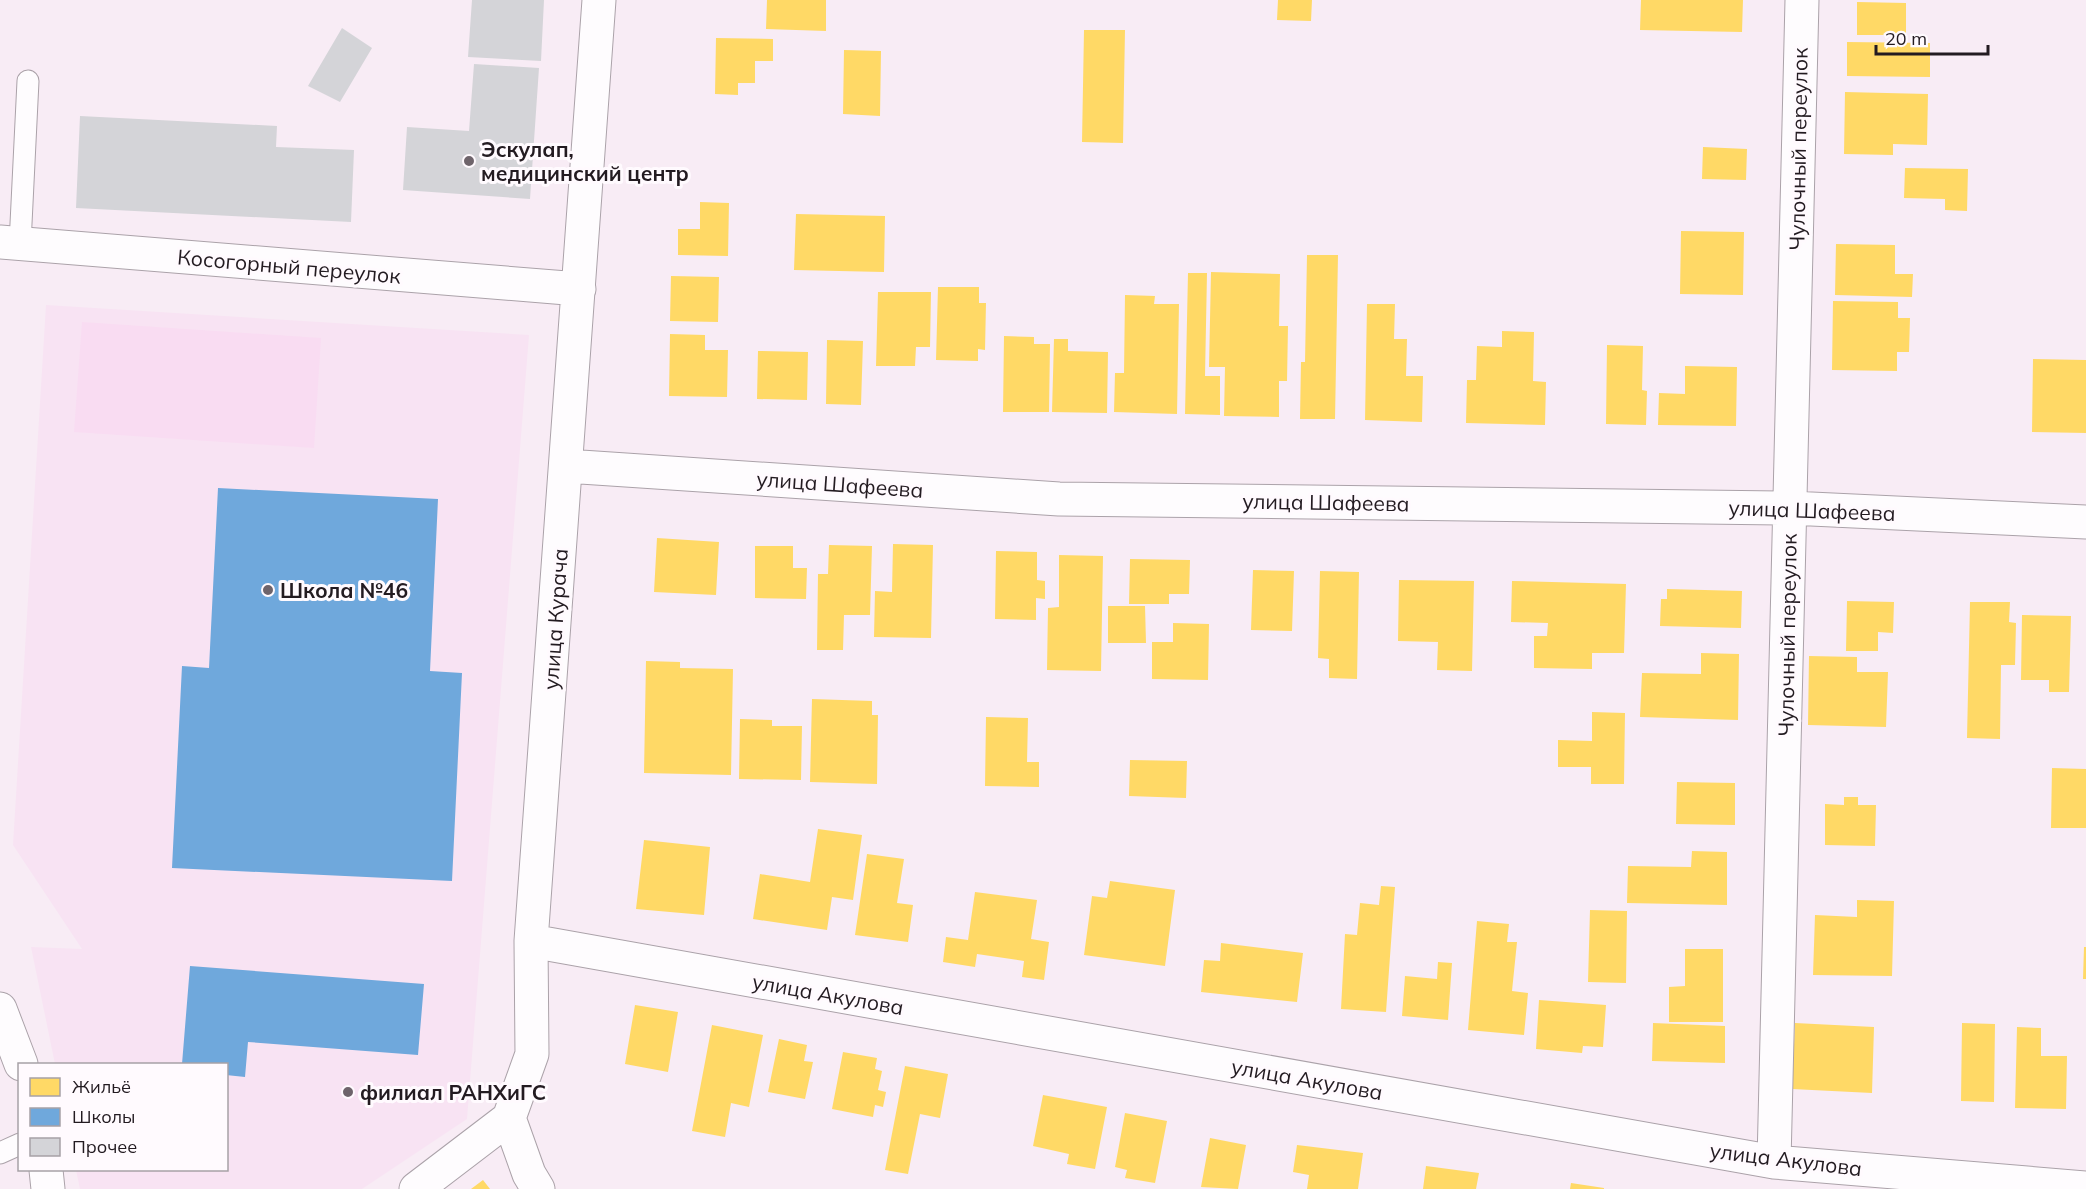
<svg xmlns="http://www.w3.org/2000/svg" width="2086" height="1189" font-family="Mulish,sans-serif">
	<rect width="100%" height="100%" fill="#f8ecf5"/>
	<!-- built -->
	<path fill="#f8e3f3" d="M46,305L529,335L467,1119L362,1189H80L76,1170H226V1064H55L31,947L82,949L13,845Z"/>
	<!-- green -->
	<path fill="#f9dcf2" d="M82,322L321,338L314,448L74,432Z"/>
	<!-- homes -->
	<path fill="#ffd966" d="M767,0H826V31L766,29Z
		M1278,0H1312L1311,21L1277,20Z
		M1641,0H1743L1742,32L1640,30Z
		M1857,2L1906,3V35H1857Z
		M1084,30H1125L1123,143L1082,142Z
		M716,38L773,39V61H755V83H738V95L715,94Z
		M1847,42L1930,43V77L1847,76Z
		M844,50L881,51L880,116L843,114Z
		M1845,92L1928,94L1927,145L1893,144V155L1844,154Z
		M1703,147L1747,149L1746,180L1702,179Z
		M1905,168L1968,169L1967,211L1945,210V199L1904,198Z
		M700,202L729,203L728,256L678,255V229H700Z
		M796,214L885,216L884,272L794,270Z
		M1681,231L1744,232L1743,295L1680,294Z
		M1836,244L1895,245V274H1913L1912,297L1835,295Z
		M1307,255H1338L1335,419H1300L1301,362H1305Z
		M1211,272L1280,274L1279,326H1288L1287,381H1279V417L1224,416L1225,367H1209Z
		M1188,273H1207L1205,376H1220V415L1185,414Z
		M671,276L719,277L718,322L670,321Z
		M938,287H979V303H986L985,350L978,349V361L936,360Z
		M878,292H931L930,347H916L915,366H876Z
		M1125,295L1155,296L1154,304H1179L1177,414L1114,412L1115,373H1124Z
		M1833,301L1898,302V318H1910L1909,352H1897V371L1832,370Z
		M1367,304H1395L1394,339H1407L1406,376H1423L1422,422L1365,420Z
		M1502,331L1534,332L1533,381L1546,382L1545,425L1466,423L1467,380H1476L1477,346L1502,347Z
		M670,334L705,335V350H728L727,397L669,396Z
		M1004,336L1034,337V344H1050L1049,412H1003Z
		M1054,339H1068V351L1108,352L1107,413L1052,412Z
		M827,340L863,341L861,405L826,404Z
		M1607,345L1643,346L1642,390L1647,391L1646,425L1606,424Z
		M758,351L808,352L807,400L757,399Z
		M2033,359L2086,360V433L2032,432Z
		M1685,366L1737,367L1736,426L1658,425L1659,393L1685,394Z
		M657,538L719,542L716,595L654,592Z
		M893,544L933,545L931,638L874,637L875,591L892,592Z
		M829,545L872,546L870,615H844L843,650H817L818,574H828Z
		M755,546H793V568H807L806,599L755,598Z
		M996,551L1037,552V580L1045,581V599L1036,598V620L995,619Z
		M1059,555L1103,556L1101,671L1047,670L1048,608L1059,607Z
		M1130,559L1190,560L1189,594H1169V604H1129Z
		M1253,570L1294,571L1292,631L1251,630Z
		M1320,571L1359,572L1357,679L1329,678V659L1318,658Z
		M1399,580L1474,581L1472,671L1437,670L1438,642L1398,641Z
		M1512,581L1626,584L1624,653H1592V669L1534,668V636H1547L1548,623L1511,622Z
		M1667,589L1742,591L1741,628L1660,626L1661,599H1667Z
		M1847,601L1894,602L1893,633L1878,632V651H1846Z
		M1970,602H2010L2009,622L2016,623L2015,665H2001L2000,739L1967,738Z
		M1108,606H1145L1146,643H1108Z
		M2022,615L2071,616L2069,692H2049V680H2021Z
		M1173,623L1209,624L1208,680L1152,679V642H1173Z
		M1701,653L1739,654L1738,720L1640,717L1642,673L1701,674Z
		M1809,656L1857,657V672H1888L1886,727L1808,725Z
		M646,661L680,662V668L733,669L731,775L644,773Z
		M812,699L872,701V715H878L877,784L810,782Z
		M1592,712L1625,713L1624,784H1591V767H1558V740L1592,741Z
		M986,717L1028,718L1027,762H1039V787L985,786Z
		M740,719L772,720V726H802L801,780L739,779Z
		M1130,760L1187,761L1186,798L1129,796Z
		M2052,768L2086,769V828H2051Z
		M1677,782L1735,783V825L1676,824Z
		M1844,797H1858V805H1876L1875,846L1825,845V804L1844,805Z
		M818,829L862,835L853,900L832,897L827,930L753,919L760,874L810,882Z
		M644,840L710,847L704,915L636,909Z
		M1692,851L1727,852V905L1627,903L1628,866L1691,867Z
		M867,854L904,859L897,903L913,905L908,942L855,935Z
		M1110,881L1175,890L1165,966L1084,955L1092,896L1107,898Z
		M1381,886L1395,887L1386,1012L1341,1009L1345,934L1357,935L1360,903L1379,905Z
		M975,892L1037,900L1031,939L1049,942L1044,980L1022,977L1024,961L977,954L975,967L943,962L946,937L968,940Z
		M1857,900L1894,901L1892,976L1813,975L1815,915L1857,917Z
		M1590,910L1627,911L1626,983L1588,982Z
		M1477,921L1509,924L1507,942H1517L1512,991L1528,993L1524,1035L1468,1030Z
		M1221,943L1303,953L1297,1002L1201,992L1204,960L1220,961Z
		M2084,947H2086V979H2083Z
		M1685,949H1723V1022H1669V987L1685,986Z
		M1438,962L1452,963L1448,1020L1402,1016L1405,976L1437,979Z
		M1539,1000L1606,1005L1603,1047L1583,1046L1582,1053L1536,1049Z
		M635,1005L678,1012L668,1072L625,1064Z
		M1653,1023L1725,1026V1063L1652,1061Z
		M1795,1023L1874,1027L1872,1093L1792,1089Z
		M1962,1023L1995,1024L1994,1102L1961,1101Z
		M712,1025L763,1035L749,1107L731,1103L725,1137L692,1131Z
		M2017,1027L2041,1028V1056H2067L2066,1109L2015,1108Z
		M779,1039L807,1045L804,1061L813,1062L805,1099L768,1092Z
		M843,1052L877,1058L875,1069L882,1071L878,1090L886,1092L883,1107L875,1105L873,1117L832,1109Z
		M905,1066L948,1074L940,1118L920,1114L908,1174L885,1170Z
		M1043,1095L1107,1107L1095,1169L1067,1164L1069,1154L1033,1146Z
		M1125,1113L1167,1121L1155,1183L1125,1178L1127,1170L1115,1167Z
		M1210,1138L1246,1145L1238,1189L1201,1187Z
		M1297,1145L1363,1153L1358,1189H1307L1309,1175L1293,1172Z
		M1426,1166L1479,1173L1476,1189H1423Z
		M483,1180L490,1189H471Z
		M1571,1183L1604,1188V1189H1570Z"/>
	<!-- schools -->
	<path fill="#6fa8dc" d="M218,488L438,499L430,671L462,673L452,881L172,868L182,666L209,668Z
		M190,966L424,984L418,1055L248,1042L245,1077L226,1075V1064H182Z"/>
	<!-- building -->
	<path fill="#d4d4d8" d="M472,0H544L541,61L468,57Z
		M342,28L372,48L340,102L308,86Z
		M474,64L539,68L530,199L403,190L407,127L469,131Z
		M80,116L277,126L276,147L354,150L351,222L76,208Z"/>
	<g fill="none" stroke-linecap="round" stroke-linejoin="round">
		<!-- lane casing -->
		<g stroke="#aba2a9" stroke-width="23">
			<path id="lane" d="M20,244L28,81
				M0,1153L20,1144"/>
		</g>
		<!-- street casing -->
		<g stroke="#aba2a9" stroke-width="35">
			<path id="street" d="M0,242L579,289
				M566,466L1059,499L1790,508L2086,522
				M531,941L1774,1162L2086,1188
				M0,1009L21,1064
				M509,1118L529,1174L538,1189
				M1774,1162L1802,0
				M46,1170L48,1189
				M416,1189L509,1118L532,1054L531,941L599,0"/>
		</g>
		<!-- lane -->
		<use href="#lane" stroke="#fefcfe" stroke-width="21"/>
		<!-- street -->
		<use href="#street" stroke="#fefcfe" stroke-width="33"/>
	</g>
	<!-- markers -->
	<g fill="#6e646b" stroke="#fffafe" stroke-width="2">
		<circle cx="469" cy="161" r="6"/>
		<circle cx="268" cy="590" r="6"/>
		<circle cx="348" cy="1092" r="6"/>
	</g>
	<g text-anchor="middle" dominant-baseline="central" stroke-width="6" stroke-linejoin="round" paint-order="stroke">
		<!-- poi labels -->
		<g font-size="21" font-weight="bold" fill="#231b21" stroke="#fffafe" text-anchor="start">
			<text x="481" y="149">Эскулап,<tspan x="481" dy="24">медицинский центр</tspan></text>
			<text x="280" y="590">Школа №46</text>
			<text x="360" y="1092">филиал РАНХиГС</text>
		</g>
		<!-- street labels -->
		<g font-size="21" fill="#231b21" stroke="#fffafe">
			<text transform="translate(1798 149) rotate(-89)">Чулочный переулок</text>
			<text transform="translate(289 266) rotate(5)">Косогорный переулок</text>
			<text transform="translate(840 484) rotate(4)">улица Шафеева</text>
			<text transform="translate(1326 502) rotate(1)">улица Шафеева</text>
			<text transform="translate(1812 510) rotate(2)">улица Шафеева</text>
			<text transform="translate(555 619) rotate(-86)">улица Курача</text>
			<text transform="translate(1787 635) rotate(-89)">Чулочный переулок</text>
			<text transform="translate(828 994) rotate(10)">улица Акулова</text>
			<text transform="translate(1307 1079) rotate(10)">улица Акулова</text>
			<text transform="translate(1786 1159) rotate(7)">улица Акулова</text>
		</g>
	</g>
	<!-- legend -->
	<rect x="18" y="1063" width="210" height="108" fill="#fffafe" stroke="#a7a1a6" stroke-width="1.5"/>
	<rect x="30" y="1078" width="30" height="18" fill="#ffd966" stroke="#a7a1a6" stroke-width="1.5"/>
	<text x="72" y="1093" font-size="18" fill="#231b21">Жильё</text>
	<rect x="30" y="1108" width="30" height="18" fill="#6fa8dc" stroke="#a7a1a6" stroke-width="1.5"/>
	<text x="72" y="1123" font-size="18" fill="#231b21">Школы</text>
	<rect x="30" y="1138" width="30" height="18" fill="#d4d4d8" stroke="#a7a1a6" stroke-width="1.5"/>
	<text x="72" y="1153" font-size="18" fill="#231b21">Прочее</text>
	<!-- scale -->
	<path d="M1876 45v9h112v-9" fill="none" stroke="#231b21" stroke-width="3"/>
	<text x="1885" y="45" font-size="18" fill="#231b21" stroke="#fffafe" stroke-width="4.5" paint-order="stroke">20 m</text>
</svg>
